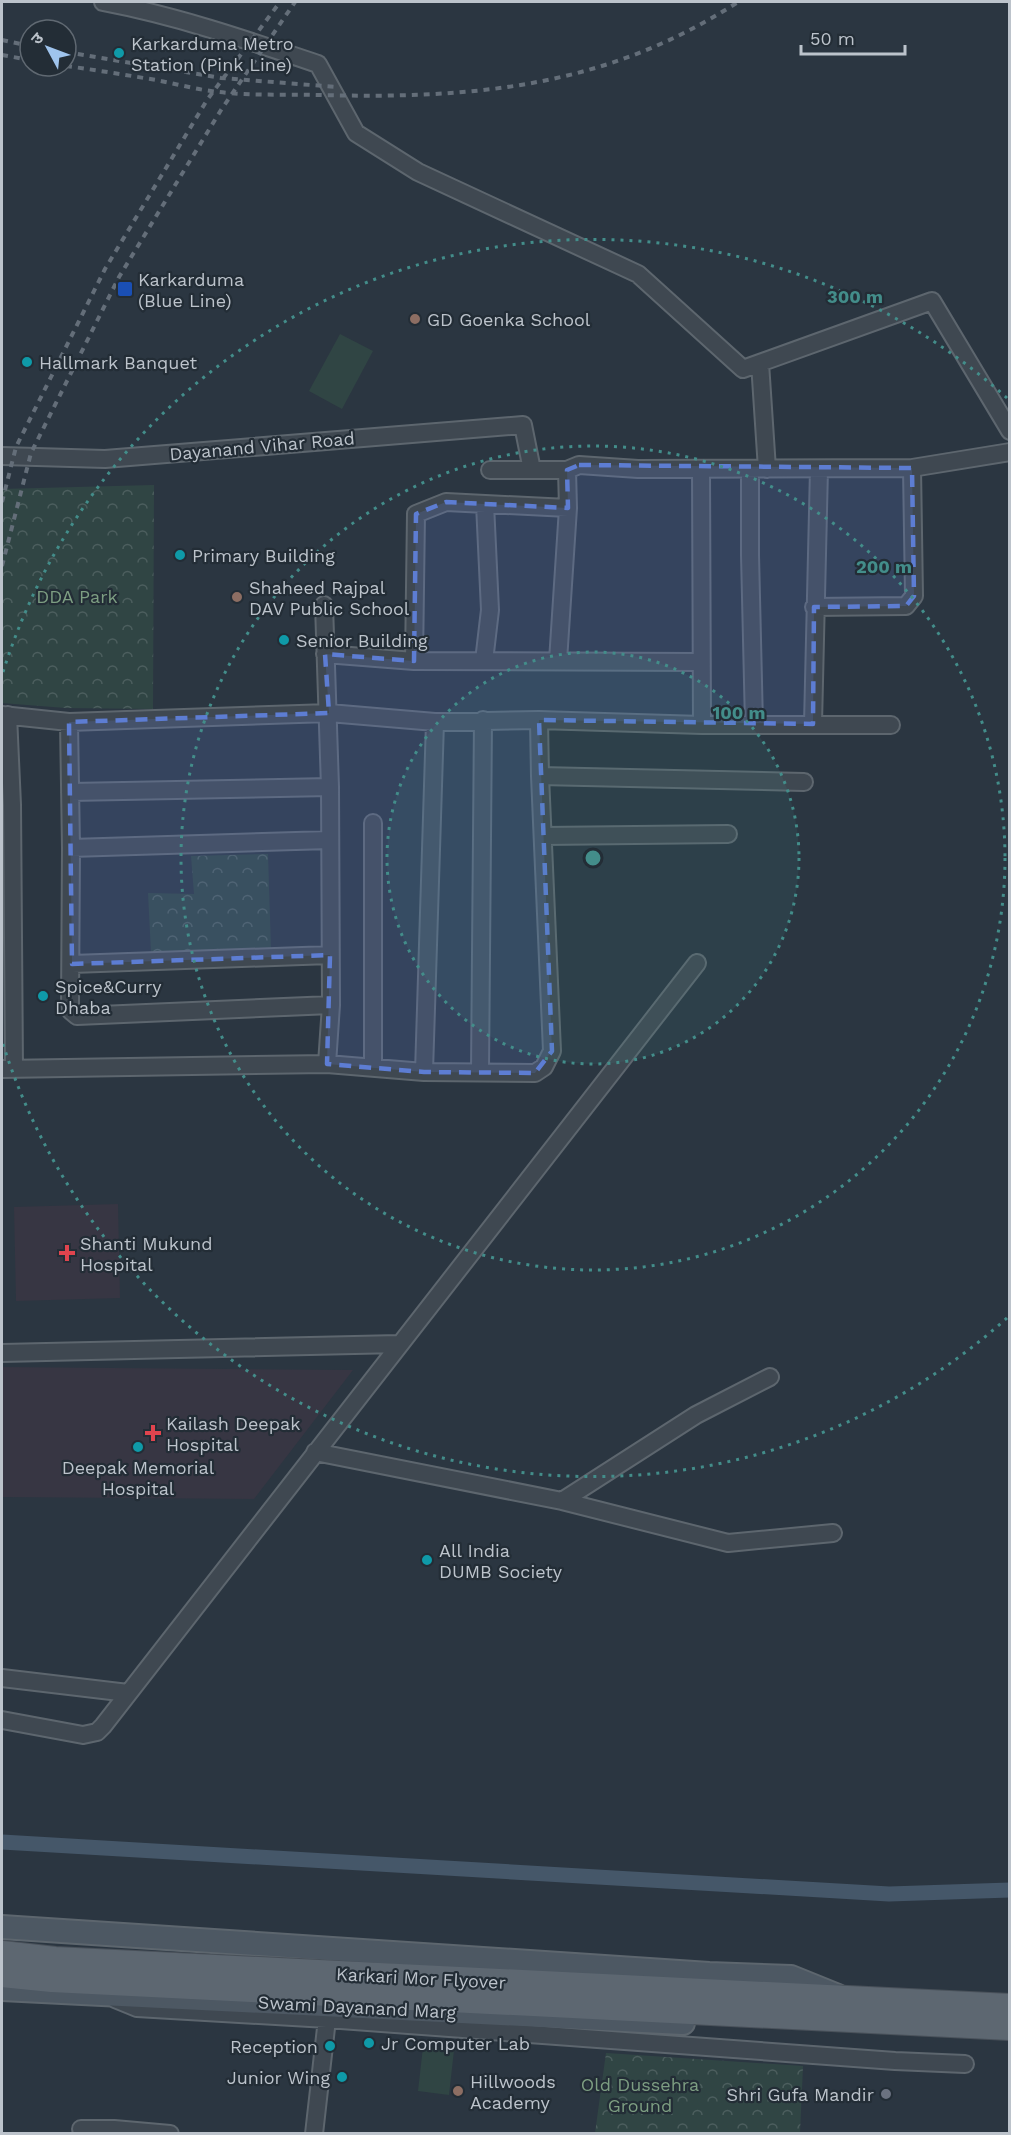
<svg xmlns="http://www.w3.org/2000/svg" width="1011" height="2135" font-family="'Work Sans','Noto Sans Devanagari',sans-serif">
	<defs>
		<pattern id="park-crowns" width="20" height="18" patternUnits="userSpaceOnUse" patternTransform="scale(1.5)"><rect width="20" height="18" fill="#304544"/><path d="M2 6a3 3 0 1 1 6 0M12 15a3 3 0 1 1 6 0" fill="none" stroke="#4c5e5e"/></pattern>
	</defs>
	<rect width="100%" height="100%" fill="#2b3641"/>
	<!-- medical -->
	<path fill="#373643" d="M118,1204L120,1298L16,1301L14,1207Z
		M2,1367L353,1370L254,1499L2,1497Z"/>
	<!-- park -->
	<path fill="url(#park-crowns)" d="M154,485L153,709L66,708L2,703V489Z
		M268,854L271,949L151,952L148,893L194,894L191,856Z
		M606,2053L803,2066L800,2133H595Z"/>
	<!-- garden -->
	<path fill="#304544" d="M340,334L373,351L342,409L309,391Z
		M423,2047L454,2050L449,2095L418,2091Z"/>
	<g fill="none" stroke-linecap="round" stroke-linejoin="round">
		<!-- canal -->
		<path stroke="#455769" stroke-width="15" d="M2,1842L889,1894L1010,1890"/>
		<!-- minor casing -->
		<g stroke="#5d666e" stroke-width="20">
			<path id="minor" d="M103,2C177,16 247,40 318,64L356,133L418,172L638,274L743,369L932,301L1010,431
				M760,363L767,469
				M2,456L105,459L523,425L532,470
				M701,469L702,725
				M750,469V555L754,724
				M490,470H567
				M324,605L330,787L331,1005L327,1064
				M814,607L906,606L914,596L912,468
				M325,654L414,661L700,662
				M414,661L416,514L446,502L568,508
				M484,661L490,610L485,504
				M558,661L568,508L567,470L579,465L638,469L912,468L1010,452
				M2,715L69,722L329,713L435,722L539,720L702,725H891
				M8,715L12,805L14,1069
				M69,722L71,848L70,1005L71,1011L77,1016L331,1005
				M813,724L819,469
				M540,776L804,782
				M70,792L330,787
				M543,836L728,834
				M71,848L329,840
				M72,964L330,955
				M373,1068V823
				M2,1069L327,1064L424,1072L535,1073L544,1067L552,1051L540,776L539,720
				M480,1071L483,720
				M424,1072L435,722
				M2,1353L399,1344
				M315,1452L562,1501L728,1543L833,1533
				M562,1501L696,1415L770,1377
				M2,1678L128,1693
				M2,1720L83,1735L97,1732L103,1726L697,963
				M115,1999L137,2008L327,2019L895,2061L965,2064
				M81,2129H114L170,2134
				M314,2134L327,2019"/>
		</g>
		<!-- secondary casing -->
		<g stroke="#5d666e" stroke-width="26">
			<path id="secondary" d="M2,1927L709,1974L791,1977L838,1996
				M2,1989L683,2023"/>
		</g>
		<!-- primary casing -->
		<g stroke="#49515a" stroke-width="28">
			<path id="primary" d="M2,1954L55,1960L1010,2007
				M2,1974L52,1979L1010,2027"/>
		</g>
		<!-- minor -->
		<use href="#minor" stroke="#3f4851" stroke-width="16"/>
		<!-- secondary -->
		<use href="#secondary" stroke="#4d5863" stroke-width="22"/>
		<!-- primary -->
		<use href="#primary" stroke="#5d6771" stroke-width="26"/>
		<!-- rail -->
		<path stroke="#646e79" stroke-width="4" stroke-dasharray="6 6" stroke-linecap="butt" d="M2,40L30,46
			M66,52L221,78L337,87
			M2,55L30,60
			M66,66C96,70 126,75 156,80C177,84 198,90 219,92C251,96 286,94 319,95C472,99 605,88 738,2
			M2,502L16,447L105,269L207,100L280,2
			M2,566L31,453L119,277L221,110L295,2"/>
	</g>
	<!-- marked area -->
	<path fill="#5d7dd3" fill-opacity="0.2" stroke="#5d7dd3" stroke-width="4.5" stroke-dasharray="12 8" stroke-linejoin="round" d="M579,465L912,468L914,596L906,606L814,607L813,724L539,720L552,1051L535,1073L424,1072L327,1064L330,955L72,964L69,722L329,713L325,654L414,661L416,514L446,502L568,508L567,470Z"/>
	<!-- distance rings -->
	<circle cx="593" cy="858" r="206" fill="#438d8a" fill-opacity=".12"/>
	<g fill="none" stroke="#438d8a" stroke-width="3" stroke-dasharray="3 6">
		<circle cx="593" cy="858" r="206"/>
		<circle cx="593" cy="858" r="412"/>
		<path d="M1007 1318A619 619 0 0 1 3 1044M3 672A619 619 0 0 1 1007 398"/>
	</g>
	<!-- markers -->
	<g fill="#0f9aa8" stroke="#232d36" stroke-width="2">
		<circle cx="119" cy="53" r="6"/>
		<circle cx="27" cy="362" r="6"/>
		<circle cx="180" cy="555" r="6"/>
		<circle cx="284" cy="640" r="6"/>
		<circle cx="43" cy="996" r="6"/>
		<circle cx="138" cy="1447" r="6"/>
		<circle cx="427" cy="1560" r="6"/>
		<circle cx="369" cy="2043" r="6"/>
		<circle cx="330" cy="2046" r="6"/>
		<circle cx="342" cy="2077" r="6"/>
	</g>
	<rect fill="#1a4fb4" stroke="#232d36" stroke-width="2" x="117" y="281" width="16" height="16" rx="3"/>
	<g fill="#8d6e63" stroke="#232d36" stroke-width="2">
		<circle cx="415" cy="319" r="6"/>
		<circle cx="237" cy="597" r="6"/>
		<circle cx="458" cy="2091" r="6"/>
	</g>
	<g fill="#e0444e" stroke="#232d36" stroke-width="2">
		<path d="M64 1244h6v6h6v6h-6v6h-6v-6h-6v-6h6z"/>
		<path d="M150 1424h6v6h6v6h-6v6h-6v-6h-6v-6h6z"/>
	</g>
	<circle fill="#6b7280" stroke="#232d36" stroke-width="2" cx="886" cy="2094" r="6"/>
	<g text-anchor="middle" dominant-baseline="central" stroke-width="4.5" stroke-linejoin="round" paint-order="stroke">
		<!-- poi labels -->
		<g font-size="18" fill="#bcc3cb" stroke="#232d36" text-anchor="start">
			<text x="131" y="43">Karkarduma Metro<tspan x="131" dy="21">Station (Pink Line)</tspan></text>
			<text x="138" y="279">Karkarduma<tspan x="138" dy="21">(Blue Line)</tspan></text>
			<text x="427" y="319">GD Goenka School</text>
			<text x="39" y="362">Hallmark Banquet</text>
			<text x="192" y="555">Primary Building</text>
			<text x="249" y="587">Shaheed Rajpal<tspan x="249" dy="21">DAV Public School</tspan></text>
			<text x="296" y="640">Senior Building</text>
			<text x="55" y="986">Spice&amp;Curry<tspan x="55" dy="21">Dhaba</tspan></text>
			<text x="80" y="1243">Shanti Mukund<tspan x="80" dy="21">Hospital</tspan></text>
			<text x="166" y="1423">Kailash Deepak<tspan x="166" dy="21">Hospital</tspan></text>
			<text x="138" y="1467" text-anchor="middle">Deepak Memorial<tspan x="138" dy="21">Hospital</tspan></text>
			<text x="439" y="1550">All India<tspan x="439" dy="21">DUMB Society</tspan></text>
			<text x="381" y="2043">Jr Computer Lab</text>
			<text x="318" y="2046" text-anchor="end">Reception</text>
			<text x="330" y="2077" text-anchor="end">Junior Wing</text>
			<text x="470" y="2081">Hillwoods<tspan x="470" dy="21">Academy</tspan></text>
			<text x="874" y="2094" text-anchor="end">Shri Gufa Mandir</text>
		</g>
		<!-- street labels -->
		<g font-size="18" fill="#bcc3cb" stroke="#232d36">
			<text transform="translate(262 446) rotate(-5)">Dayanand Vihar Road</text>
			<text transform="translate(421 1978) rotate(3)">Karkari Mor Flyover</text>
			<text transform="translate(357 2007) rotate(3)">Swami Dayanand Marg</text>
		</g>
		<!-- park labels -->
		<g font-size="18" fill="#7d9e82" stroke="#232d36">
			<text x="77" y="596">DDA Park</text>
			<text x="640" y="2084">Old Dussehra<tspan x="640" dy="21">Ground</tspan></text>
		</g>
	</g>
	<circle cx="593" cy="858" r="9" fill="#438d8a" stroke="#232d36" stroke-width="3"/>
	<g font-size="18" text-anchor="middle" font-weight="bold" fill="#438d8a" stroke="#232d36" stroke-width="4.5" stroke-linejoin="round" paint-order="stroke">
		<text x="855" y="303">300 m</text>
		<text x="884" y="573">200 m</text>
		<text x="739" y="719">100 m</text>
	</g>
	<!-- border -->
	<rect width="1011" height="2135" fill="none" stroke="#bcc3cb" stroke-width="6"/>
	<!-- north arrow -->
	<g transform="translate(48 48) rotate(311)"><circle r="28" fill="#232d36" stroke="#606972" stroke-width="1.5"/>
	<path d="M0-4.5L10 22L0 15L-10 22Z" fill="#9fc4ed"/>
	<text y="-9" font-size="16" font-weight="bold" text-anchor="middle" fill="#bcc3cb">उ</text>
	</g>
	<!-- scale -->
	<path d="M801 45v9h104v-9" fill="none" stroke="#bcc3cb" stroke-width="3"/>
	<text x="810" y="45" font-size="18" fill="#bcc3cb" stroke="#232d36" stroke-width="4.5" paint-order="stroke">50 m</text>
</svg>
